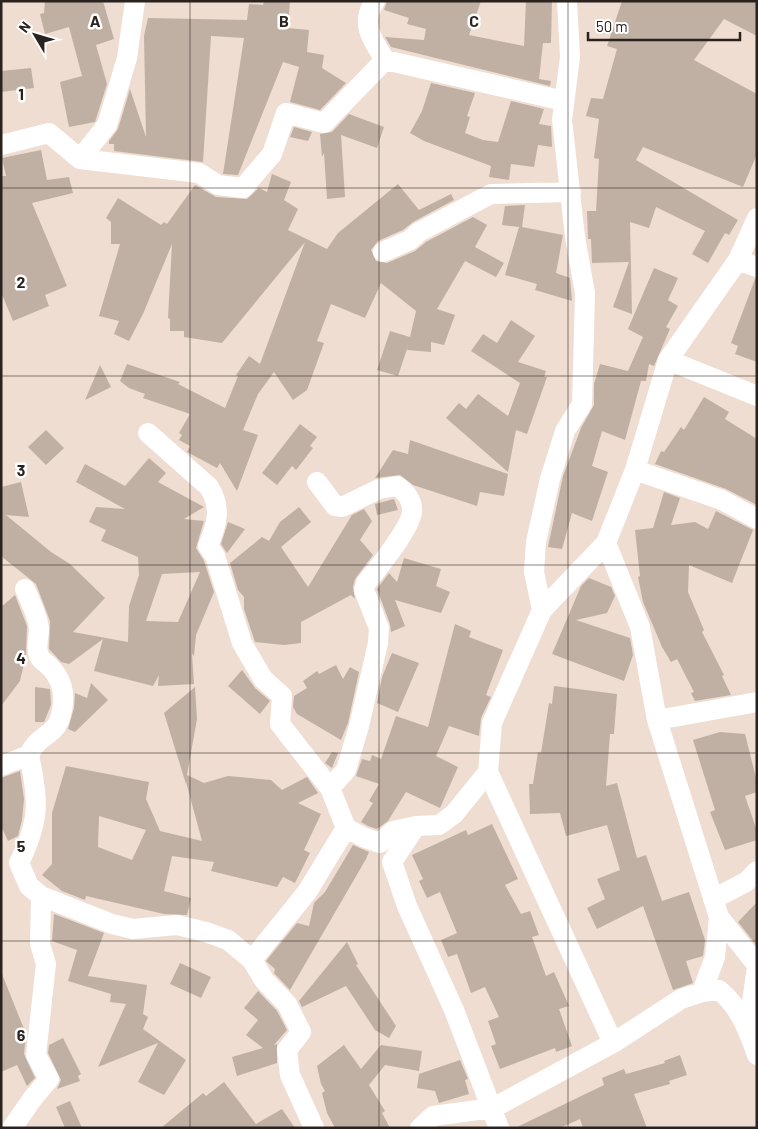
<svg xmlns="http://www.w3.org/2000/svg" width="758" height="1129" font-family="Barlow,sans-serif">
	<rect width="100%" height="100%" fill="#efddd1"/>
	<!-- building -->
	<path fill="#c0afa3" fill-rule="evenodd" d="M45,1H103L114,39L96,45L107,84L95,122L69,127L60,82L82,76L69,27L45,34L40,14L44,13Z
		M264,1H290L288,28L309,30L307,52L324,55L322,68L346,83L320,110L290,102L299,67L283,62L238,175L223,174L244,38L211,36L203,162L114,151V144H109V141L118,129L130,89L146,137L144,36L148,18L247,20L249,4L263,5Z
		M387,1H481L469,35L524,46L526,1H552L551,43H543L539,79L551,81L550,86L391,47L385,37L424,40L426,29L407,24L409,18L384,10Z
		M622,1H757V36L724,19L694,60L757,94V154L743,187L643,147L636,160L738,220L729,235L725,233L708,263L692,254L705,231L656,207L649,228L630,222L632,314L613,307L629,262L592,263L591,239H588L587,211H596L599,159L594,158L599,119L586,116L591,98L603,99L617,49L607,46Z
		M31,68L34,88L1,92V71Z
		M431,83L475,93L467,116L470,117L465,133L483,140L498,142L511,101L544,109L539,124L551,126L552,147L538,145L534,167L511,164L509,180L489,177L491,166L424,141L410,133L422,111Z
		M349,114L384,127L377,148L341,135L345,197L327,199L324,153L322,157L320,134L332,132Z
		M294,127L312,132L308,141L290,137Z
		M41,150L47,180L69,177L73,193L32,203L67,286L45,295L49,306L13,321L1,292V176H6L2,158Z
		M272,174L291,182L284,200L298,209L288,230L327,249L338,233L398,184L419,210L451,194L454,200L413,222L403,230L378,241L371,250L376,261L387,263L415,251L426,242L473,217L487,225L475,247L504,263L496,277L465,261L437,309L455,315L444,345L431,342V352L407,350L408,346L398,376L377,370L390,331L410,337L416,311L381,283L365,318L331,304L317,341L324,343L307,390L293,400L274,372L258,394L243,430L258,435L237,491L220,463L217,468L187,452L190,446L179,440L182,435L179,433L190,414L143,398L145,394L129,388L120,381L127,364L180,382L178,384L225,408L238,376L236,375L249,356L260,364L305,242L222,343L184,337V331H170V319L168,318L172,244L143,314L129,341L114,334L119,321L99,316L120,244H111V222L106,218L118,198L161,225L164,222L167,224L195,185L216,197L247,199L259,188L267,192Z
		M525,205L522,227L563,235L556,273L570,278L572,301L535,290L537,284L505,275L519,227L502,225L505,206Z
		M654,268L678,278L668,300L678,306L666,327L670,329L654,366L649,364L646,381H641L625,440L602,431L592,466L608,472L592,521L572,513L562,549L548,547L563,476L581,428L594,405V384L600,364L628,371L643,337L628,329Z
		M755,279H757V362L735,354L738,346L731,343Z
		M511,320L535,336L518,362L546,371L544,377H547L527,434L516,430L508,472L446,418L459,403L466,409L478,394L508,416L520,383L471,351L483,334L497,343Z
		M100,365L111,387L85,400Z
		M704,397L729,412L725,419L757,439V505L726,489L655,464L661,451L664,452L681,427L684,430Z
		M300,424L317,437L310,446L313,448L296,470L292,466L277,485L262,473Z
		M46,430L64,448L46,465L28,447Z
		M410,440L508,474L504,496L480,492L477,506L413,485L400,475L375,478L393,450L408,454Z
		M149,458L166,473L158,482L204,507L184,519L204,521L196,548L204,561L214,592L196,635L194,656L192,654L194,684L158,686L159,675L153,686L94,671L103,639L69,664L61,662L49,649L50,621L36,584L1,556V487L21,482L29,517L6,515L51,552L70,564L105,598L73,632L128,642L129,606L139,575L138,557L101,541L106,530L89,522L96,507L125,509L76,482L85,464L125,486ZM200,572L178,622L146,621L162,574Z
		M664,492L680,498L671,525L695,522L708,529L716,511L753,530L732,583L689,565L688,592L704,630L702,632L724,675L722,676L731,695L695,701L691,693L694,692L677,659L671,662L662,647L643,602L638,577L640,576L635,530L653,528Z
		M394,499L398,510L377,515L375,504Z
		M299,507L311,522L281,547L308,587L352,515L364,509L372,521L360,540L373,555L355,579L353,587L355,599L351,595L301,622V643L284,645L255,642L244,609V597L238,590L230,563L262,537L269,541L280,522Z
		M228,522L245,529L227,553L221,544Z
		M404,558L441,569L436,586L450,592L441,613L395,600L405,626L391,632L390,624L377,589L389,573L397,582Z
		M589,578L611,587L615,596L607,613L576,620L630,638L633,655L624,681L552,654L581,586Z
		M15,595L27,626L26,655L20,681L1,706V607Z
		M455,624L471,631L469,637L503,650L486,695L491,697L481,718L479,736L449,726L436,756L458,767L440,808L406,792L388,821L377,829L368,826L361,822L373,803L369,801L379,784L356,776L362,759L370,761L372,755L381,759L396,716L428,727Z
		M392,653L419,663L398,712L377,703L382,677Z
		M336,665L343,679L350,667L359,672L348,723L341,740L297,714L293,707L294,696L307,688L303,681L317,671L319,674Z
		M242,670L255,688L270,701L260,714L228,686Z
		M91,683L108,700L75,732L68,729L74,708L75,693L87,698Z
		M554,686L617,694L614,734H610L606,786L617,783L637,858L646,855L662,901L689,892L705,940L703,956L686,961L693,983L673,990L643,906L597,929L587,908L605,899L597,879L620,870L607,825L566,836L560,813L530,814L529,784H533L538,752L541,753L549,703L552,704Z
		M35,687L50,689L51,705L44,722H35Z
		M195,687L197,719L187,775L204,783L228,776L271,780L282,790L307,777L318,793L298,803L321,814L304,850L310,853L295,883L283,877L277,887L211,871L214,862L172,856L164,891L191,898L187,915L164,914L86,896L85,900L62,891L42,875L52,864V813L66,766L149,782L146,799L160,831L202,841L186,782V784L164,713ZM99,816L146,830L132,860L98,847Z
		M720,732L745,734L757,782V792L745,796L757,831V840L725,850L710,812L715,810L693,740Z
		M332,752L338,753L332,768L325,763Z
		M20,771L24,799L22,820L18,836L8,841L1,826V778Z
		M492,824L518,879L505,885L521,914L530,911L539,935L532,937L546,976L554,972L569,1006L559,1009L572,1046L556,1052L555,1048L500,1069L491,1046L496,1044L488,1021L499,1017L485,987L471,993L457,954L448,957L441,940L457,933L440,892L427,898L419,881L423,879L412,855L466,830L468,835Z
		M353,845L369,852L366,859L290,990L274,973L275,969L266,961L297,923L309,926L314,903L325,892Z
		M757,902V946L738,922Z
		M54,914L104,933L88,976L147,985L143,1014L148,1017L143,1029L186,1060L164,1095L138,1082L158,1043L98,1067L126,1004L110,1002L111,994L68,981L77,950L52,941Z
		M347,942L358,964L356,965L396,1026L389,1038L375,1030L346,986L302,1007L299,1001Z
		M180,963L211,977L201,998L170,984Z
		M2,974L26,1034L24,1054L35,1078L27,1086L17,1065L1,1072Z
		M258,991L277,1011L287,1030L274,1045L277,1044V1063L237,1076L232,1057L263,1048L246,1035L258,1020L244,1008Z
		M63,1038L81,1074L78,1076L80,1081L57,1089L61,1080L48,1053L49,1045Z
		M344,1045L361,1069L381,1045L422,1051L419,1071L385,1065L369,1085L385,1111L382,1113L390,1128H335L327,1113L322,1093L325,1091L321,1084L317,1066Z
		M680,1055L687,1075L669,1081L670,1084L634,1094L647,1128H583L580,1119L560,1128H515L604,1085L602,1078L624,1069L626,1074L665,1063L664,1061Z
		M460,1060L468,1079L465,1080L469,1094L439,1103L435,1091L417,1088L419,1074Z
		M224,1082L256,1124L282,1109L295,1128H161L203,1093L206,1096Z
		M70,1101L82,1128H65L56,1107Z"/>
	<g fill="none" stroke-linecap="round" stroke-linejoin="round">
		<!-- minor -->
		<path stroke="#fff" stroke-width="20" d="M375,1C359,23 373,41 385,60L564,101
			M1,145L49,133L80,159L199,173L218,185L243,188L272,154L286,113L324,123L385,60
			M80,159L107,125L127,58L135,1
			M383,252L410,240L419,232L491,194L571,192
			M738,260L757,267
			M668,360L757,396
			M148,433L209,487C222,508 217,524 208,546L215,556L242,643L263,679L282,696L280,724L330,788L346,828L363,837L380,843L393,831L416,826
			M635,470L722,500L757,519
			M317,482L335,506L342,507L379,489L397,486C406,492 413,501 412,512C411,527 377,570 366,583L364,590L379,628L378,643L359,726L346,770L330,788
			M606,543L640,627L657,720L719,917L715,957L702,992
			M542,610L534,572L536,542L550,479L565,431L582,404L585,293L575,237L562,120L570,57L567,1
			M657,720L757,702
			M29,755C39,801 40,820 19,863L29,886L41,896L112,924L133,929L177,925L206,932L228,940L252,960L264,980L287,1004L301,1032L287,1050L290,1075L314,1128
			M1,766L29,755C37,736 53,736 59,721C66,701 65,682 50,667C47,663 41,661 39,656C35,646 39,639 39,629C38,616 30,601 25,589
			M488,772L613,1043
			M713,899L746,882L757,871
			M719,917L757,965
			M252,960L307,892L346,828
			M748,1030L757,967
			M12,1128L33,1098L49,1079L36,1055L46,964L40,944L41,896
			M420,1128L433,1116L493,1108L613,1043L681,999L702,992L719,990C740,1007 748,1030 757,1055
			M499,1128L454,1010L407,906L392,862L416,826L439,825L454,814L488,772L492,723L542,610L606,543L635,470L668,360L738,260L757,218"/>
	</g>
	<!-- grid -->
	<path fill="none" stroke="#29221e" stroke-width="1" stroke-opacity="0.55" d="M190,1V1128M379,1V1128M568,1V1128M1,188H757M1,376H757M1,565H757M1,753H757M1,941H757"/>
	<g font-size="16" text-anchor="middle" font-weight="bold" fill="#29221e" stroke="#fff" stroke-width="5" stroke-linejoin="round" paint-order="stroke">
		<text x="95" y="27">A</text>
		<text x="284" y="27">B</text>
		<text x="474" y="27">C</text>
		<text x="21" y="100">1</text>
		<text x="21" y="288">2</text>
		<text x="21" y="476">3</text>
		<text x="21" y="664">4</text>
		<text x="21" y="852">5</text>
		<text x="21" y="1041">6</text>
	</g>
	<!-- border -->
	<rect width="758" height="1129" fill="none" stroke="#29221e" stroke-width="5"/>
	<!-- north arrow -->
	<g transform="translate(35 35) rotate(308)" stroke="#ffffff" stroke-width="4" paint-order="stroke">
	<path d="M0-4L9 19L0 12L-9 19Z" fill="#29221e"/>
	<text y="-8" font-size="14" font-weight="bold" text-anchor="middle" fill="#29221e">N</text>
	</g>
	<!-- scale -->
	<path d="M588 32v8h152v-8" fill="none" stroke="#29221e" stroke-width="2.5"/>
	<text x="596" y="32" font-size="15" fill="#29221e" stroke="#ffffff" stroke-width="4" paint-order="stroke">50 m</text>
</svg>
